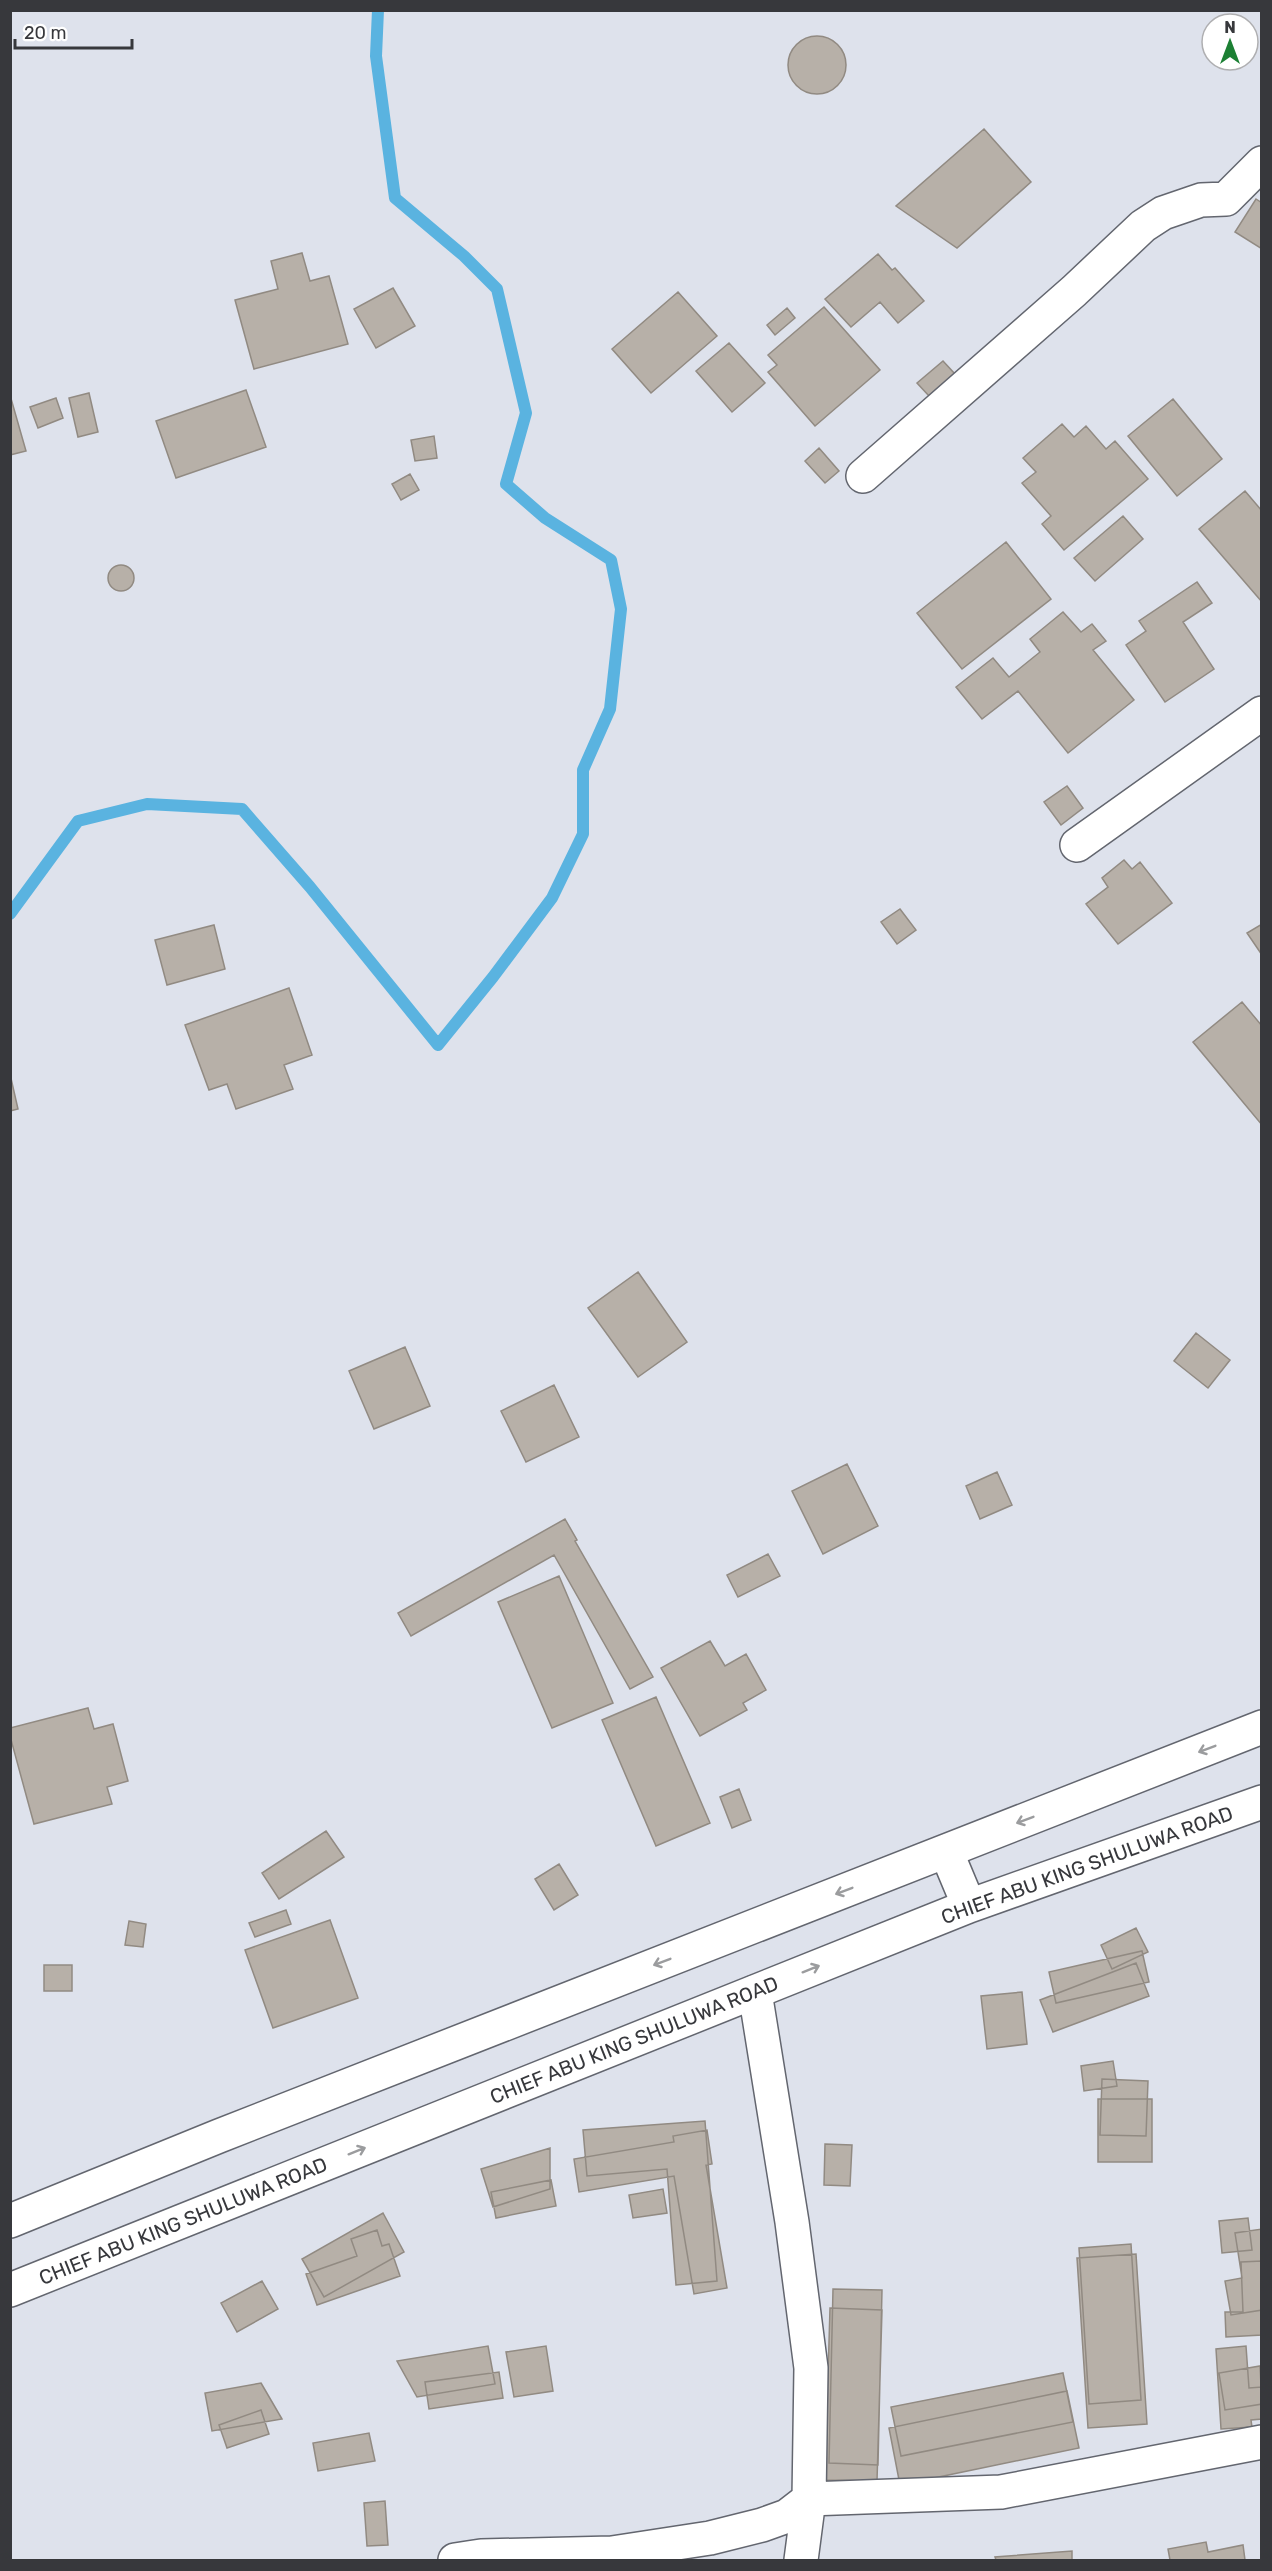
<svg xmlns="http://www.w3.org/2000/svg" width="1272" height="2571" font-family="Rubik,sans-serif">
	<rect width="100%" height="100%" fill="#dee2ec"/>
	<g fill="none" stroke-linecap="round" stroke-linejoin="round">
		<!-- stream -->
		<path stroke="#5ab3e0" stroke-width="12" d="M10,914L78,821L147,804L242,809L310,887L438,1045L493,977L552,898L583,834V770L610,709L621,609L611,560L545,518L506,484L526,413L497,289L464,256L395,198L376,56L378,10"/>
	</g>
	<!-- building -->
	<path fill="#b7b0a8" stroke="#918a82" stroke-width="1.5" d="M788 65a29 29 0 1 1 58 0a29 29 0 1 1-58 0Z
		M984,129L1031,182L957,248L896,206Z
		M1256,199L1262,203V249L1235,232Z
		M302,253L310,281L329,276L348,344L254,369L235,300L278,289L271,261Z
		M878,254L892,270L895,268L924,301L898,323L880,302L851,327L825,299Z
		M393,288L415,326L376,348L354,309Z
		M678,292L717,336L651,393L612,349Z
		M824,307L880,370L815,426L768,372L777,365L768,355Z
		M787,308L795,318L775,335L767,325Z
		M729,343L765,383L732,412L696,371Z
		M943,361L955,374L929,396L917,383Z
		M246,390L266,447L176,478L156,421Z
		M89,393L98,432L78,437L69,398Z
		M10,395L26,451L10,455Z
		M56,398L63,418L38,428L30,407Z
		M1173,399L1222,459L1177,496L1128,436Z
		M1062,424L1074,437L1086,426L1106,449L1115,441L1148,479L1064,550L1042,524L1051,516L1022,483L1036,472L1023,458Z
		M434,436L437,458L415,461L411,440Z
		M819,448L839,471L825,483L805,461Z
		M410,474L419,490L401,500L392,484Z
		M1245,491L1262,511V602L1199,529Z
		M1123,516L1143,539L1095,581L1074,558Z
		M1006,542L1051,599L962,669L917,613Z
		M108 578a13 13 0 1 1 26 0a13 13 0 1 1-26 0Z
		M1197,582L1212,603L1183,622L1214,669L1165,702L1126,645L1146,631L1139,621Z
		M1063,612L1081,632L1092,624L1106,641L1093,650L1134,700L1068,753L1018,691L982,719L956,687L993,658L1009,677L1040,652L1030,639Z
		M1067,786L1083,808L1061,825L1044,802Z
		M1124,860L1132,869L1140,862L1172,903L1118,944L1086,904L1108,887L1102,878Z
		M900,909L916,930L897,944L881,922Z
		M1262,924V955L1247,933Z
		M214,925L225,969L167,985L155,940Z
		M289,988L312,1055L284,1065L293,1089L236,1109L227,1084L209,1090L185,1025Z
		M1242,1002L1262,1026V1125L1193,1042Z
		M10,1074L18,1109L10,1111Z
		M638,1272L687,1342L638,1377L588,1308Z
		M1196,1333L1230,1360L1208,1388L1174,1361Z
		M405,1347L430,1406L374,1429L349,1371Z
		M554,1385L579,1437L526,1462L501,1411Z
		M847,1464L878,1526L823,1554L792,1491Z
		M997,1472L1012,1505L980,1519L966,1486Z
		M565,1519L577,1540L575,1541L653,1677L630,1689L554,1555L411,1636L398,1613Z
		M768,1554L780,1576L738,1597L727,1575Z
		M559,1576L613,1703L552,1728L498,1602Z
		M710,1641L725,1666L746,1654L766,1690L743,1703L747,1710L700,1736L661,1668Z
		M656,1697L710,1823L656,1846L602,1720Z
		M88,1708L94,1729L113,1724L128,1781L107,1787L112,1804L34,1824L10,1736V1728Z
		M739,1789L751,1820L732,1828L720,1797Z
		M326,1831L344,1857L279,1899L262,1873Z
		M559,1864L578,1895L554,1910L535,1879Z
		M286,1910L291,1924L255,1937L249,1923Z
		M330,1920L358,1998L273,2028L245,1950Z
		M129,1921L146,1924L143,1947L125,1945Z
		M1136,1928L1148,1952L1112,1969L1101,1945Z
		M1142,1951L1149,1982L1056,2003L1049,1972Z
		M1136,1963L1149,1996L1053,2032L1040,2000Z
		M44,1965H72V1991H44Z
		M1022,1992L1027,2044L987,2049L981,1996Z
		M1113,2061L1117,2086L1084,2091L1081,2066Z
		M1102,2079L1148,2081L1146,2136L1100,2135Z
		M1098,2099H1152V2162H1098Z
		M705,2121L717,2281L676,2285L667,2169L587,2176L583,2130Z
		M707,2130L712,2164L706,2165L727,2288L694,2294L674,2176L579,2192L574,2159L674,2142L673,2136Z
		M825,2144L852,2145L850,2186L824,2185Z
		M550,2148V2189L493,2207L481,2169Z
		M551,2180L556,2206L496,2218L491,2192Z
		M663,2189L667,2213L633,2218L629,2195Z
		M383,2213L404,2252L324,2297L302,2259Z
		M1248,2218L1252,2250L1222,2253L1219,2221Z
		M1262,2229V2310L1231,2315L1225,2281L1242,2278L1235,2233Z
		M377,2230L382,2246L389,2244L400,2276L317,2305L306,2274L357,2256L351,2239Z
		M1131,2244L1141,2400L1089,2404L1079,2248Z
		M1136,2254L1147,2424L1088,2428L1077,2258Z
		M1262,2261V2335L1226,2337L1225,2312H1243L1241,2262Z
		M262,2281L278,2309L237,2332L221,2303Z
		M833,2289L882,2290L878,2465L829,2463Z
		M830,2308L882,2310L877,2481L825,2480Z
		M488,2346L495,2384L417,2397L397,2361Z
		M546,2346L553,2391L514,2397L506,2352Z
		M1246,2346L1249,2388L1262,2387V2419L1251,2420L1252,2427L1221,2429L1216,2349Z
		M1260,2366L1262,2404L1225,2410L1219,2373Z
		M499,2372L503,2398L429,2409L425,2382Z
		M1063,2373L1073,2422L901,2456L891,2407Z
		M261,2383L282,2419L212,2431L205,2393Z
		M1067,2391L1079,2448L900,2485L889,2428Z
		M261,2410L269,2434L227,2448L219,2425Z
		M369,2433L375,2461L318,2471L313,2443Z
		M385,2501L388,2545L367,2546L364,2503Z
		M1206,2542L1208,2552L1243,2545L1245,2560H1170L1168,2549Z
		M1072,2551V2560H996L995,2557Z"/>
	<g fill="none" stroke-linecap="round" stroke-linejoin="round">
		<!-- minor casing -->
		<g stroke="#63666f" stroke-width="36">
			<path id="minor" d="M863,476L1074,291L1143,226L1163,213L1201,200L1226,199L1262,163
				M1077,845L1262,713
				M755,1992L792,2222L811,2368L809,2499L801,2560
				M455,2560L481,2556L612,2553L710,2538L762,2525L787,2516L809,2499L1001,2492L1262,2442"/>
		</g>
		<!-- tertiary casing -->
		<g stroke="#63666f" stroke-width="36">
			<path id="tertiary" d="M946,1851L969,1906
				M10,2221L219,2136L1262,1727
				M10,2290L969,1906L1262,1802"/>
		</g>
		<!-- minor -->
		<use href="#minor" stroke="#fff" stroke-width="33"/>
		<!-- tertiary -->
		<use href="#tertiary" stroke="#fff" stroke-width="33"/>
	</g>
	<!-- one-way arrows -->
	<defs><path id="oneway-shaft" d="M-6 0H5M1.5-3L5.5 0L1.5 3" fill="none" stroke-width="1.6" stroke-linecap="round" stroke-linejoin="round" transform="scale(1.5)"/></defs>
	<g stroke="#9b9c9e">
		<use href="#oneway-shaft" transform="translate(1207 1749) rotate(159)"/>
		<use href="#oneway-shaft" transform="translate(1025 1820) rotate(159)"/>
		<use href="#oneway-shaft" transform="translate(844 1891) rotate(159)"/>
		<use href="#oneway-shaft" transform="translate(662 1962) rotate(159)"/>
		<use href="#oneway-shaft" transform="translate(811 1969) rotate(-22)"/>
		<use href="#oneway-shaft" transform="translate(357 2151) rotate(-22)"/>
	</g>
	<g text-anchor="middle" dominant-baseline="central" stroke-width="4.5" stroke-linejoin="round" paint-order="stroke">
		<!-- street labels -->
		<g font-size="20" fill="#37383c" stroke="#fff">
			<text transform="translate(1087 1865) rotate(-20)">CHIEF ABU KING SHULUWA ROAD</text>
			<text transform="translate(634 2040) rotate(-22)">CHIEF ABU KING SHULUWA ROAD</text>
			<text transform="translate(183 2221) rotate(-22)">CHIEF ABU KING SHULUWA ROAD</text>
		</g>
	</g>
	<!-- border -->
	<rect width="1272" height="2571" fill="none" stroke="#37383c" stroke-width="24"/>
	<!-- north arrow -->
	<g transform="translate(1230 42)"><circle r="28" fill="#ffffff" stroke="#afafb1" stroke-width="1.5"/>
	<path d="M0-4.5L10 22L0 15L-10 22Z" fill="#1c8034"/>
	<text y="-9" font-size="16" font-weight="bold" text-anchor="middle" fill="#37383c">N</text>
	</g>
	<!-- scale -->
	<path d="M15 39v9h117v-9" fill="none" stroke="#37383c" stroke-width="3"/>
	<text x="24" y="39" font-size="18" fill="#37383c" stroke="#ffffff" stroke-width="4.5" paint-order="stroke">20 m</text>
</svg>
